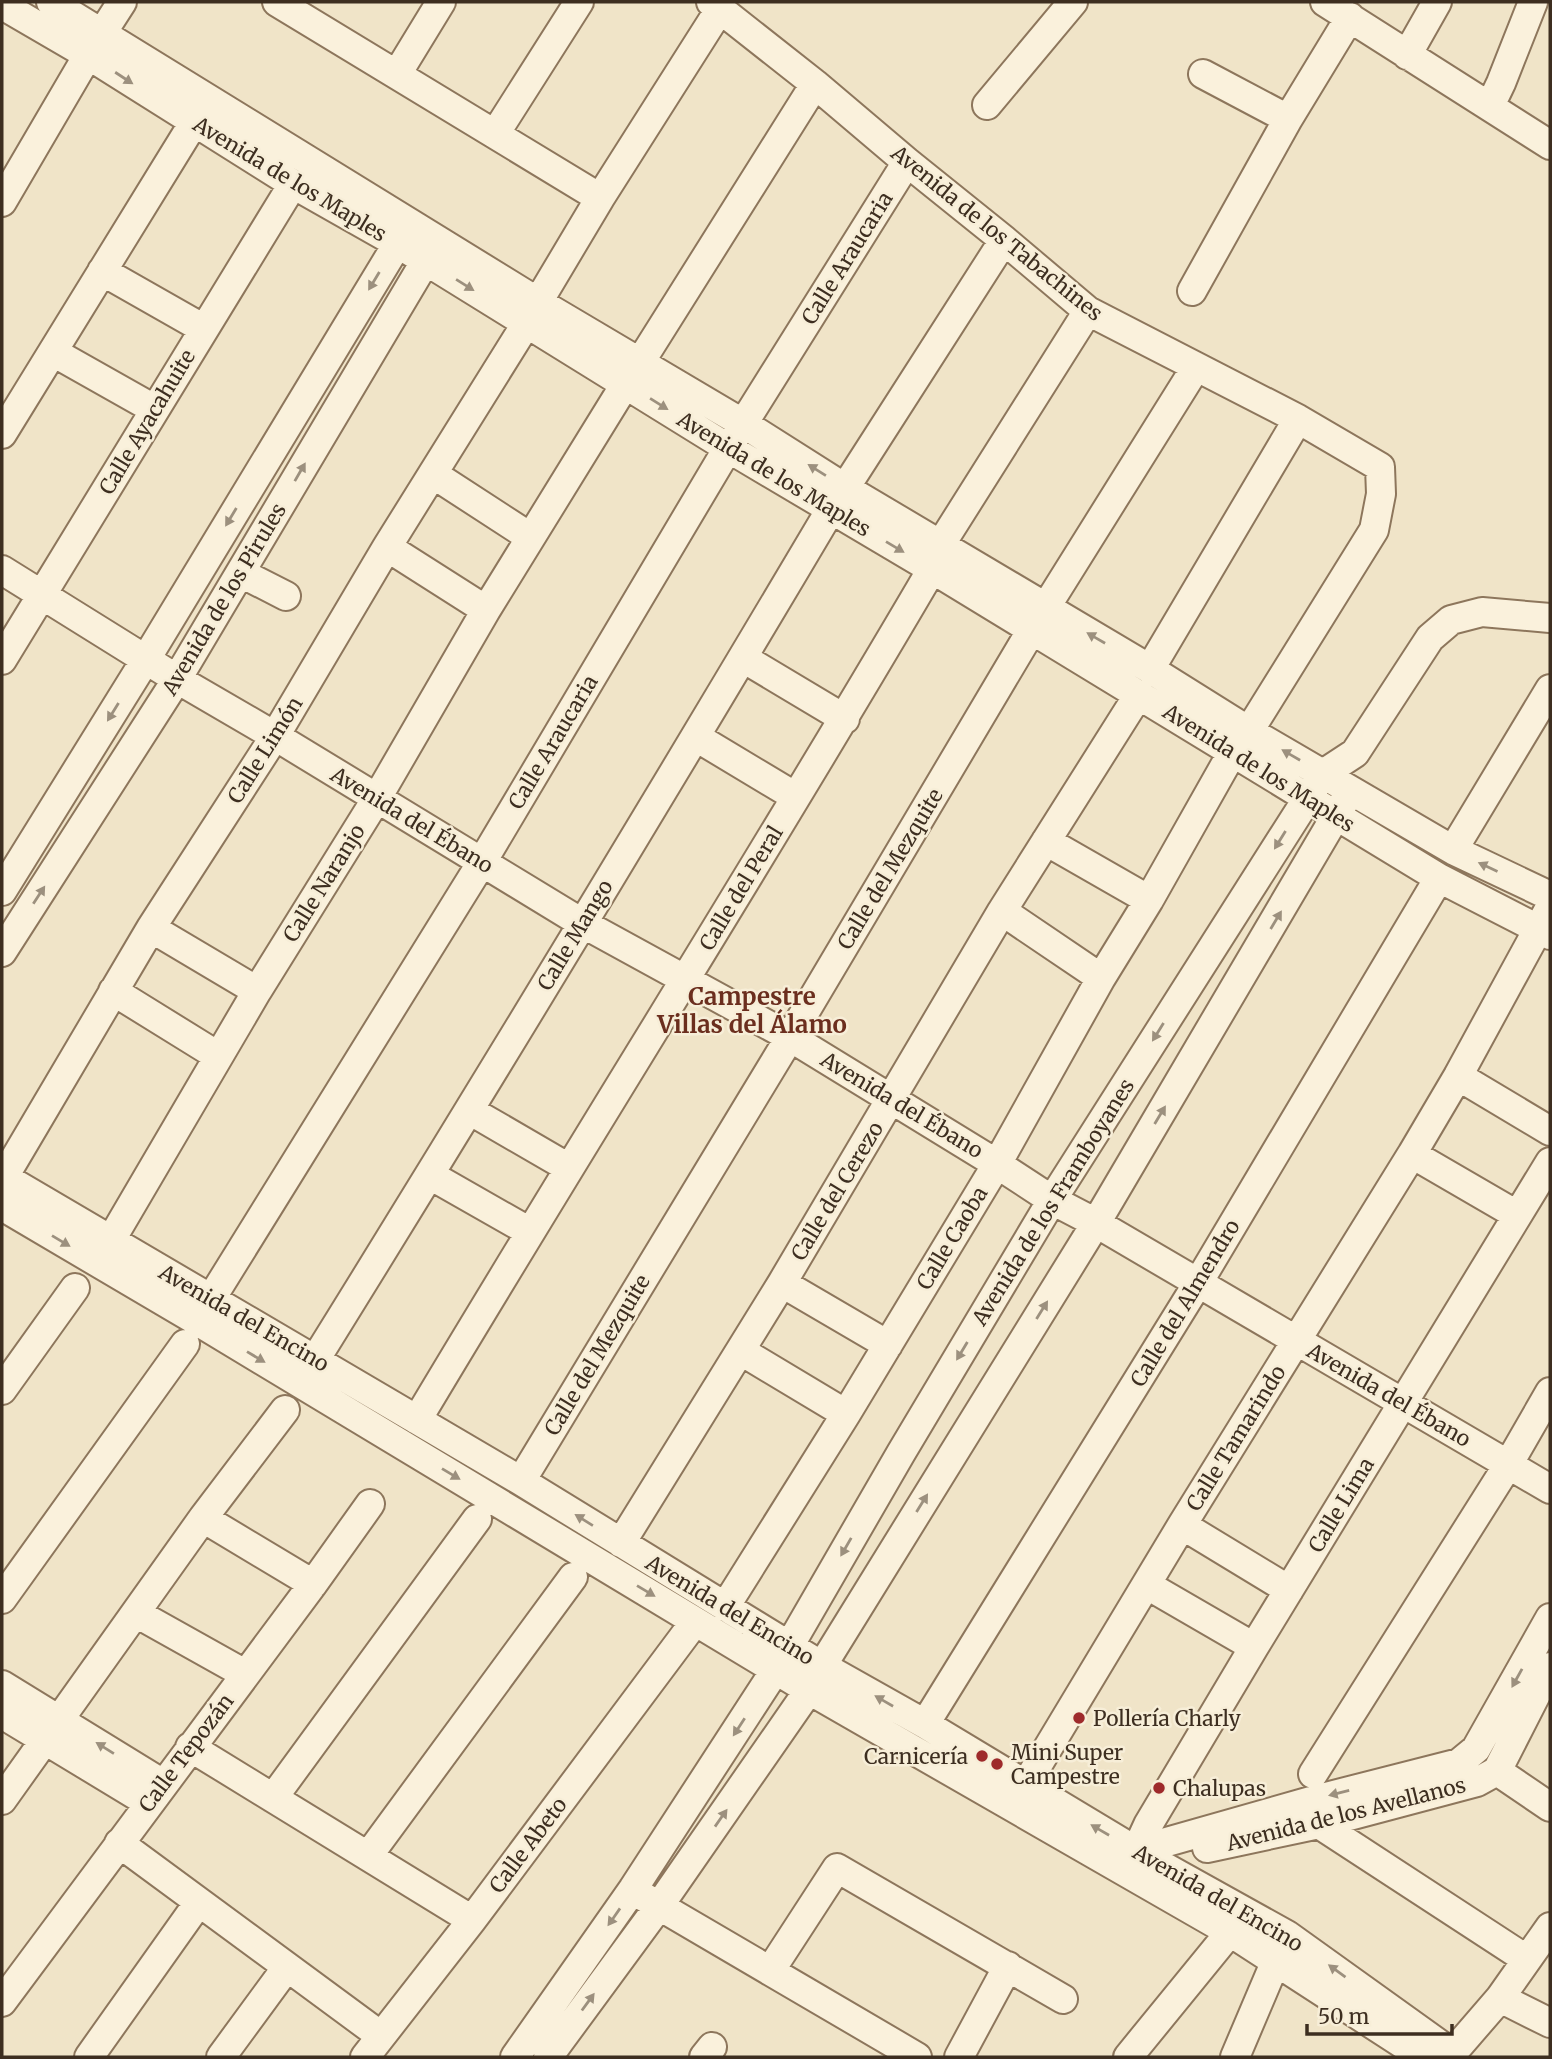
<svg xmlns="http://www.w3.org/2000/svg" width="1552" height="2059" font-family="Merriweather,serif">
	<rect width="100%" height="100%" fill="#f0e4c8"/>
	<g fill="none" stroke-linecap="round" stroke-linejoin="round">
		<!-- minor casing -->
		<g stroke="#8d765c" stroke-width="32">
			<path id="minor" d="M51,2L538,302L744,424L845,488L1150,669L1249,731L1453,850L1550,896
				M277,2L600,198
				M711,2L815,84L907,162L1004,240L1088,311L1298,419L1380,467L1381,494L1374,530L1249,731
				M1325,2L1550,145
				M2,6L9,9L88,55L293,184L397,243L728,448L932,569L1337,816L1439,878L1550,935
				M1407,55L1437,2
				M397,74L441,2
				M1203,74L1288,119
				M987,105L1073,2
				M1490,106L1501,83L1533,2
				M495,134L579,2
				M2,202L88,55L122,2
				M102,271L204,329
				M1192,291L1288,119L1350,17
				M538,302L600,198L720,9
				M53,352L154,409
				M639,364L815,84
				M2,434L204,106
				M433,474L530,537
				M845,488L1004,240
				M941,544L1088,311
				M387,547L486,610
				M2,570L177,679L275,736L582,923L790,1037L997,1164L1052,1200L1096,1223L1550,1489
				M241,573L286,596
				M743,658L845,719
				M2,660L293,184
				M1150,669L1298,419
				M696,737L796,797
				M1046,841L1149,900
				M1453,850L1550,689
				M2,891L146,659L407,228
				M1002,911L1101,978
				M151,928L257,991
				M2,952L177,679L435,245
				M113,991L218,1056
				M1458,1076L1550,1131
				M469,1110L569,1168
				M1412,1154L1517,1215
				M430,1175L530,1232
				M2,1176L521,1481L822,1666L925,1724L1136,1851L1287,1935L1453,2054
				M4,1177L151,928L275,736L387,547L526,324
				M2,1206L197,1321L809,1690L1230,1932L1423,2057
				M111,1240L257,991L377,798L486,610L626,383
				M782,1283L888,1345
				M201,1315L482,862L728,448L907,162
				M741,1351L846,1414
				M315,1360C490,1078 662,794 831,509
				M2,1390L75,1288
				M417,1420C587,1135 765,855 932,569
				M521,1481L790,1037L1031,631L1196,367
				M203,1518L313,1584
				M1182,1525L1289,1590
				M621,1543L782,1283L1002,911L1139,694
				M1147,1585L1254,1647
				M2,1599L185,1344
				M725,1607L846,1414L997,1164L1101,978L1149,900L1232,753
				M136,1613L245,1674
				M2,1685L163,1784
				M2,1714L149,1803
				M925,1724L1198,1283L1439,878
				M190,1747L472,1920
				M1497,1771L1550,1807
				M1313,1774L1508,1465L1550,1392
				M1025,1786L1182,1525L1412,1154L1458,1076L1548,911
				M273,1798L477,1519
				M2,1800L203,1518L285,1410
				M1319,1824L1526,1959
				M119,1843L381,2036
				M1207,1848L1319,1824L1477,1782L1497,1771L1550,1667
				M1136,1851L1148,1825L1254,1647L1550,1162
				M1128,1853L1318,1799L1459,1763L1476,1749L1550,1618
				M368,1856L573,1577
				M644,1897L917,2057
				M770,1971L837,1868L1063,1999
				M1500,1998L1550,2023
				M2,2002L313,1584L370,1504
				M89,2057L199,1902
				M221,2057L287,1967
				M365,2057L472,1920L688,1631
				M515,2057L633,1889L776,1669L901,1453L1052,1200L1323,774L1355,753L1430,638L1451,620L1482,612L1550,618
				M548,2057L659,1906L809,1690L822,1666L1096,1223L1344,802
				M704,2057L712,2047
				M959,2057L1008,1966
				M1128,2057L1230,1932
				M1235,2057L1283,1944
				M1449,2057L1500,1998L1550,1927"/>
		</g>
		<!-- minor -->
		<use href="#minor" stroke="#faf1dc" stroke-width="28"/>
	</g>
	<!-- one-way arrows -->
	<defs><path id="oneway-solid" d="M-6-.8H1V-3.2L6.5 0L1 3.2V.8H-6Z" transform="scale(1.75)"/></defs>
	<g fill="#9c907e">
		<use href="#oneway-solid" transform="translate(124 78) rotate(33)"/>
		<use href="#oneway-solid" transform="translate(374 281) rotate(121)"/>
		<use href="#oneway-solid" transform="translate(465 285) rotate(32)"/>
		<use href="#oneway-solid" transform="translate(659 404) rotate(32)"/>
		<use href="#oneway-solid" transform="translate(817 470) rotate(-148)"/>
		<use href="#oneway-solid" transform="translate(300 472) rotate(-60)"/>
		<use href="#oneway-solid" transform="translate(231 517) rotate(121)"/>
		<use href="#oneway-solid" transform="translate(895 547) rotate(31)"/>
		<use href="#oneway-solid" transform="translate(1096 638) rotate(-150)"/>
		<use href="#oneway-solid" transform="translate(113 712) rotate(122)"/>
		<use href="#oneway-solid" transform="translate(1291 755) rotate(-150)"/>
		<use href="#oneway-solid" transform="translate(1280 840) rotate(122)"/>
		<use href="#oneway-solid" transform="translate(1488 867) rotate(-155)"/>
		<use href="#oneway-solid" transform="translate(39 895) rotate(-57)"/>
		<use href="#oneway-solid" transform="translate(1276 920) rotate(-59)"/>
		<use href="#oneway-solid" transform="translate(1158 1032) rotate(122)"/>
		<use href="#oneway-solid" transform="translate(1160 1115) rotate(-59)"/>
		<use href="#oneway-solid" transform="translate(61 1241) rotate(31)"/>
		<use href="#oneway-solid" transform="translate(1042 1310) rotate(-58)"/>
		<use href="#oneway-solid" transform="translate(962 1351) rotate(121)"/>
		<use href="#oneway-solid" transform="translate(256 1357) rotate(31)"/>
		<use href="#oneway-solid" transform="translate(451 1474) rotate(31)"/>
		<use href="#oneway-solid" transform="translate(922 1503) rotate(-58)"/>
		<use href="#oneway-solid" transform="translate(584 1520) rotate(-148)"/>
		<use href="#oneway-solid" transform="translate(846 1547) rotate(120)"/>
		<use href="#oneway-solid" transform="translate(646 1591) rotate(31)"/>
		<use href="#oneway-solid" transform="translate(1517 1678) rotate(119)"/>
		<use href="#oneway-solid" transform="translate(884 1701) rotate(-150)"/>
		<use href="#oneway-solid" transform="translate(739 1727) rotate(123)"/>
		<use href="#oneway-solid" transform="translate(105 1748) rotate(-148)"/>
		<use href="#oneway-solid" transform="translate(1339 1793) rotate(166)"/>
		<use href="#oneway-solid" transform="translate(721 1818) rotate(-55)"/>
		<use href="#oneway-solid" transform="translate(1100 1830) rotate(-150)"/>
		<use href="#oneway-solid" transform="translate(614 1917) rotate(125)"/>
		<use href="#oneway-solid" transform="translate(1337 1971) rotate(-144)"/>
		<use href="#oneway-solid" transform="translate(588 2002) rotate(-54)"/>
	</g>
	<!-- markers -->
	<g fill="#9e2a2b" stroke="#f7eed8" stroke-width="2.5">
		<circle cx="1079" cy="1718" r="7"/>
		<circle cx="982" cy="1756" r="7"/>
		<circle cx="997" cy="1764" r="7"/>
		<circle cx="1159" cy="1788" r="7"/>
	</g>
	<g text-anchor="middle" dominant-baseline="central" stroke-width="5" stroke-linejoin="round" paint-order="stroke">
		<!-- street labels -->
		<g font-size="21" fill="#3d2e20" stroke="#f7eed8">
			<text transform="translate(290 179) rotate(31)">Avenida de los Maples</text>
			<text transform="translate(997 233) rotate(39)">Avenida de los Tabachines</text>
			<text transform="translate(847 258) rotate(-58)">Calle Araucaria</text>
			<text transform="translate(147 422) rotate(-59)">Calle Ayacahuite</text>
			<text transform="translate(774 474) rotate(31)">Avenida de los Maples</text>
			<text transform="translate(224 599) rotate(-59)">Avenida de los Pirules</text>
			<text transform="translate(553 742) rotate(-59)">Calle Araucaria</text>
			<text transform="translate(265 750) rotate(-58)">Calle Limón</text>
			<text transform="translate(1259 768) rotate(32)">Avenida de los Maples</text>
			<text transform="translate(412 820) rotate(31)">Avenida del Ébano</text>
			<text transform="translate(890 869) rotate(-59)">Calle del Mezquite</text>
			<text transform="translate(324 883) rotate(-58)">Calle Naranjo</text>
			<text transform="translate(741 888) rotate(-59)">Calle del Peral</text>
			<text transform="translate(575 935) rotate(-59)">Calle Mango</text>
			<text transform="translate(902 1105) rotate(31)">Avenida del Ébano</text>
			<text transform="translate(837 1191) rotate(-59)">Calle del Cerezo</text>
			<text transform="translate(1053 1202) rotate(-58)">Avenida de los Framboyanes</text>
			<text transform="translate(952 1238) rotate(-59)">Calle Caoba</text>
			<text transform="translate(1185 1303) rotate(-59)">Calle del Almendro</text>
			<text transform="translate(244 1318) rotate(30)">Avenida del Encino</text>
			<text transform="translate(597 1355) rotate(-59)">Calle del Mezquite</text>
			<text transform="translate(1389 1395) rotate(30)">Avenida del Ébano</text>
			<text transform="translate(1236 1438) rotate(-58)">Calle Tamarindo</text>
			<text transform="translate(1341 1505) rotate(-59)">Calle Lima</text>
			<text transform="translate(730 1610) rotate(31)">Avenida del Encino</text>
			<text transform="translate(186 1753) rotate(-53)">Calle Tepozán</text>
			<text transform="translate(1346 1814) rotate(-14)">Avenida de los Avellanos</text>
			<text transform="translate(528 1845) rotate(-53)">Calle Abeto</text>
			<text transform="translate(1218 1898) rotate(30)">Avenida del Encino</text>
		</g>
		<!-- poi labels -->
		<g font-size="21" fill="#3d2e20" stroke="#f7eed8" text-anchor="start">
			<text x="1093" y="1718">Pollería Charly</text>
			<text x="1011" y="1752">Mini Super<tspan x="1011" dy="24">Campestre</tspan></text>
			<text x="968" y="1756" text-anchor="end">Carnicería</text>
			<text x="1173" y="1788">Chalupas</text>
		</g>
		<!-- quarter labels -->
		<g font-size="24" font-weight="bold" fill="#6b2e1e" stroke="#f7eed8">
			<text x="752" y="996">Campestre<tspan x="752" dy="28">Villas del Álamo</tspan></text>
		</g>
	</g>
	<!-- border -->
	<rect width="1552" height="2059" fill="none" stroke="#3d2e20" stroke-width="7"/>
	<!-- scale -->
	<path d="M1307 2024v10h145v-10" fill="none" stroke="#3d2e20" stroke-width="3.5"/>
	<text x="1318" y="2024" font-size="21" fill="#3d2e20" stroke="#f7eed8" stroke-width="5" paint-order="stroke">50 m</text>
</svg>
